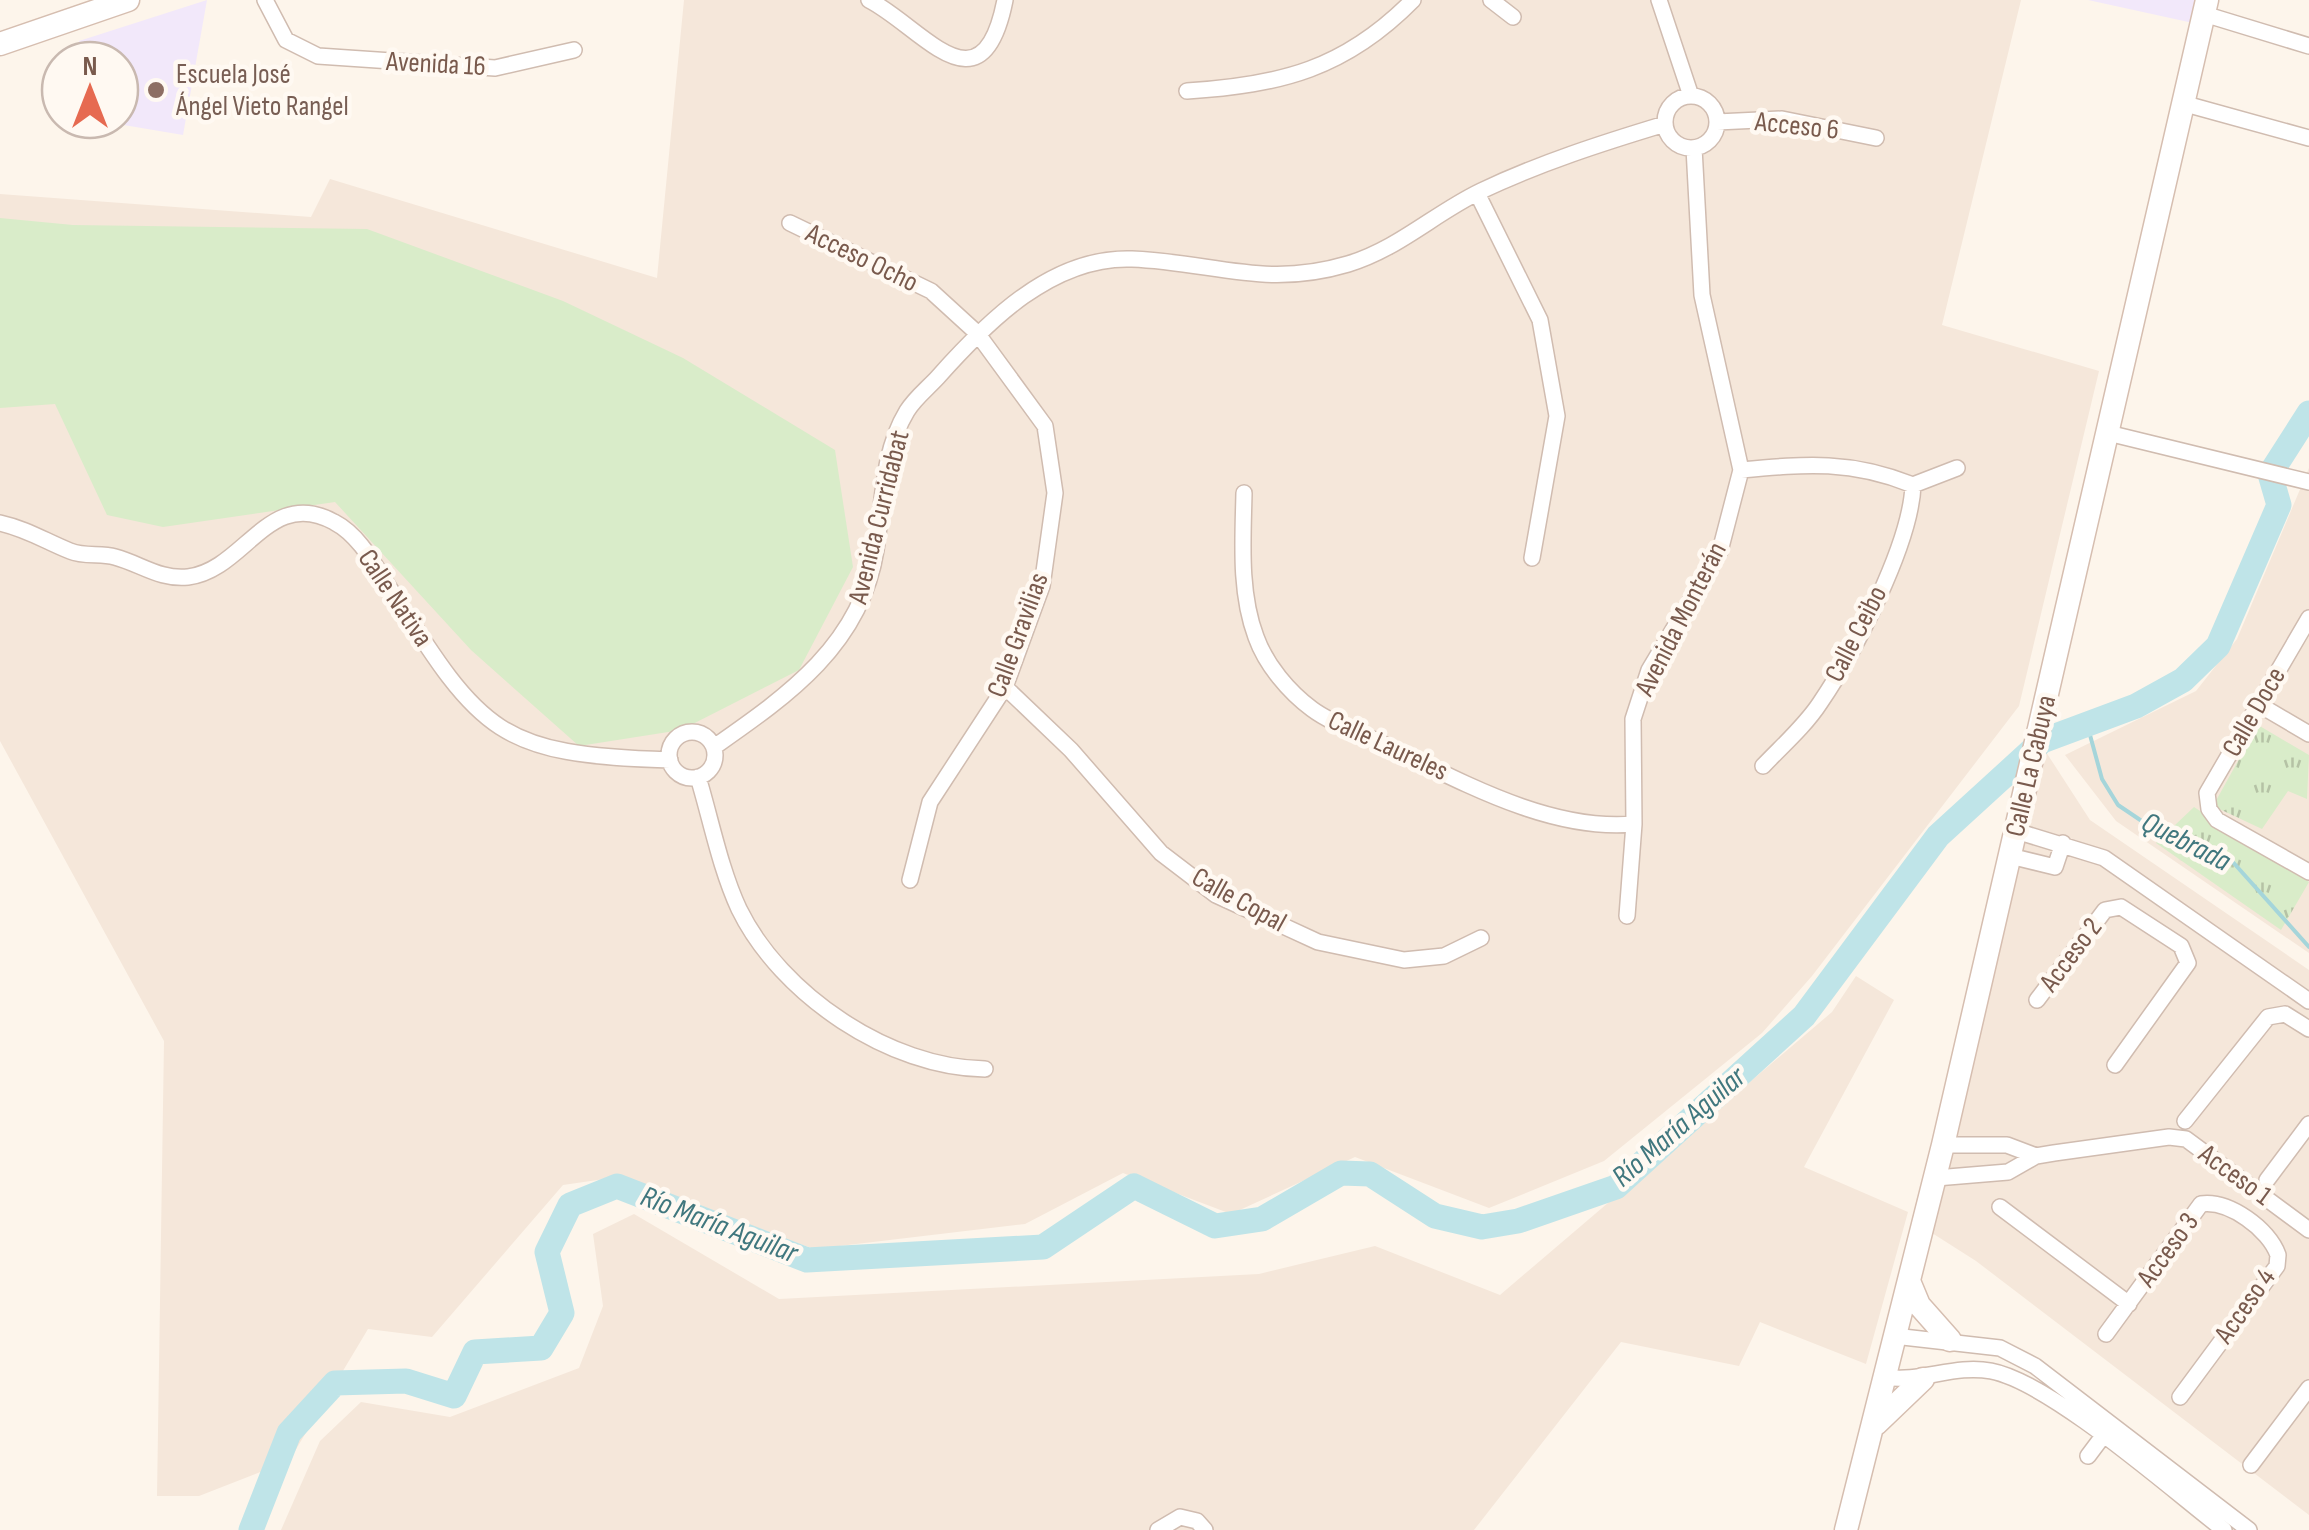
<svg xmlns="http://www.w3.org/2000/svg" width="2309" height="1530" font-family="'Sofia Sans Condensed',sans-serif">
	<defs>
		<pattern id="park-tufts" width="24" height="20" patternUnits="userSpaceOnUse" patternTransform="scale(2.5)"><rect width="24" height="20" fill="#d9ecc9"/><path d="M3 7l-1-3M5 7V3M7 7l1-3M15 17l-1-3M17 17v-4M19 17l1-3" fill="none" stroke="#b5c2a5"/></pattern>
	</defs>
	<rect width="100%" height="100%" fill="#fdf5eb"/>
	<!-- residential -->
	<path fill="#f5e7da" d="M684,0H2021L1942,325L2099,371L2019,706L1812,976L1762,1033L1604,1161L1489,1208L1355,1157L1231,1214L1123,1173L1025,1224L814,1249L618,1177L563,1185L432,1337L368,1329L289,1461L199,1496H157L164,1041L0,741V194L311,217L330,179L657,278Z
		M2309,468V953L2116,821L2065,755L2196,691L2237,639Z
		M2046,752L2090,820L2309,970V1515L1976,1261L1932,1233Z
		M1856,976L1894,1000L1804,1167L1908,1212L1866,1364L1760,1322L1739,1366L1621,1342L1474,1530H281L320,1441L361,1402L450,1417L579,1368L603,1306L593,1234L634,1214L779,1299L1259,1274L1375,1246L1500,1295L1832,1012Z"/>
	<!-- education -->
	<path fill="#f2e8fa" d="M207,0L183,135L94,120H120V60H78L79,41Z
		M2088,0H2198L2193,23Z"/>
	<!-- grass -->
	<path fill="#d9ecc9" d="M0,218L73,225L367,229L563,301L683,358L835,450L853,567L799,670L681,730L579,746L471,650L335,502L163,527L107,515L55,404L0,408Z"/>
	<!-- park -->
	<path fill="url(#park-tufts)" d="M2258,725L2309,755L2307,799L2288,791L2262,829L2213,806Z
		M2194,807L2309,882L2281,930L2156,843Z"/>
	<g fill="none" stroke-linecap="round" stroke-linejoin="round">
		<!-- stream -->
		<path stroke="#a5d5da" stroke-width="4" d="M2087,724L2102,779L2118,805L2161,834L2231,860L2309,947"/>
		<!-- river -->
		<path stroke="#bfe4e8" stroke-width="25" d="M251,1530L289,1433L335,1383L406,1381L454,1396L475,1352L541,1348L562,1313L547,1252L570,1205L617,1186L807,1260L1043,1247L1134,1186L1215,1226L1262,1219L1341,1173L1370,1174L1435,1216L1482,1227L1518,1221L1616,1187L1804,1016L1938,836L2042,741L2136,706L2183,680L2218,646L2279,505L2270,474L2309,413"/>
		<!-- street casing -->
		<g stroke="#d0bcb0" stroke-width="18">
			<path id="street" d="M265,0L286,40L318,56L495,68L574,50
				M869,0C922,27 982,117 1005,0
				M1491,0L1513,17
				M1659,0L1691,96
				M2204,14L2309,46
				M1187,91C1281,85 1345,69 1413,0
				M1665 122a26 26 0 1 1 52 0a26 26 0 1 1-52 0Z
				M2182,103L2309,138
				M1717,122L1782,119L1876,138
				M1477,193L1540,320L1557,416L1532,558
				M790,223L931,291L977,333L1045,426L1055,493L1042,586L1005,687L930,802L910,880
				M2108,433L2309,482
				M1741,470C1807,464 1851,460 1913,485L1957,468
				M1244,493C1243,540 1239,592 1256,637C1266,665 1289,692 1312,709C1332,724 1359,732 1381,743C1457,779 1548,832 1634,824
				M0,523C27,529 45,541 70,551C84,557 101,553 115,557C141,564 160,580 188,577C245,570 269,486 334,522C361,536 376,568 392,592C482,733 498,755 670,760
				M2309,618L2207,793L2209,809L2217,820L2309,872
				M1005,687L1071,750L1161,853L1216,895L1318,942L1404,960L1444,956L1481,938
				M2258,704L2309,734
				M669 755a23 23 0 1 1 46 0a23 23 0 1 1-46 0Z
				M714,747C787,696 861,645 876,550C883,503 882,452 907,411C915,398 928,388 938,377C987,322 1052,256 1132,259C1213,262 1264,289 1348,264C1398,249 1435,213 1481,191C1540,163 1602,143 1665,124
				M1763,766C1782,746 1805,726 1820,703C1854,653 1911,544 1913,485
				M698,777C711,820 720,868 739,909C781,995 890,1068 985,1069
				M2016,831L2104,858L2309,1001
				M2010,856L2055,867L2063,843
				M1627,916L1634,824L1633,719L1649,670L1720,551L1741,470L1702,295L1694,148
				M2037,1000L2105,910L2121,907L2181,946L2188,963L2115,1065
				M2185,1121L2268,1017L2285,1014L2309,1029
				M1943,1145H2007L2036,1156
				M1936,1178L2008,1172L2036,1156L2054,1153L2169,1137L2186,1139L2309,1230
				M2267,1180L2309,1124
				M2000,1207L2129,1304
				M2106,1334L2201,1204C2229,1200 2269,1229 2278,1255L2277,1266L2180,1397
				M1894,1336L2000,1348L2035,1366L2249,1530
				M1884,1377C1921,1383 1954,1364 1991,1371C2050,1382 2171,1489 2224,1530
				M2088,1456L2106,1432
				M2251,1465L2309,1388
				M1158,1530L1180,1517L1197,1521L1205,1530"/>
		</g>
		<!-- secondary casing -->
		<g stroke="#d6beb0" stroke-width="25">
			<path id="secondary" d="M0,44L128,0
				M1909,1281L1919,1305L1950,1340
				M1876,1424L1923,1379
				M1846,1530L1943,1145L2207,0"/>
		</g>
		<!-- street -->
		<use href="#street" stroke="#fff" stroke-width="15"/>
		<!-- secondary -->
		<use href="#secondary" stroke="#fff" stroke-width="22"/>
	</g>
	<!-- markers -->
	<circle fill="#8d6e63" stroke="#fff9f2" stroke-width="4" cx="156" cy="90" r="10"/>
	<g text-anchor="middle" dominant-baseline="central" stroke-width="9" stroke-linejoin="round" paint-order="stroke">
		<!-- street labels -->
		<g font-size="28" fill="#795a4d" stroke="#fff9f2">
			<text transform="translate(436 64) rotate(3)">Avenida 16</text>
			<text transform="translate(1797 126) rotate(6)">Acceso 6</text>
			<text transform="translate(862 258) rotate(26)">Acceso Ocho</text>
			<text transform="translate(879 517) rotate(-76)">Avenida Curridabat</text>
			<text transform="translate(395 598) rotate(56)">Calle Nativa</text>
			<text transform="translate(1681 619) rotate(-63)">Avenida Monterán</text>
			<text transform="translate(1856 634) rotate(-63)">Calle Ceibo</text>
			<text transform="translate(1018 635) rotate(-70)">Calle Gravilias</text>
			<text transform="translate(2254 712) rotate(-60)">Calle Doce</text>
			<text transform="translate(1388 746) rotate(25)">Calle Laureles</text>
			<text transform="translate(2031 766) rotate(-77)">Calle La Cabuya</text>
			<text transform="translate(1239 900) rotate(29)">Calle Copal</text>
			<text transform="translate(2071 955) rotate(-53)">Acceso 2</text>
			<text transform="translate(2235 1175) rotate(36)">Acceso 1</text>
			<text transform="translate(2168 1250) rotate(-54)">Acceso 3</text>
			<text transform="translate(2245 1306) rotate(-55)">Acceso 4</text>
		</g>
		<!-- education labels -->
		<g font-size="28" fill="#785e54" stroke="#fff9f2" text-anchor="start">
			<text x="176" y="74">Escuela José<tspan x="176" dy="32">Ángel Vieto Rangel</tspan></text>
		</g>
		<!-- water labels -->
		<g font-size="30" font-style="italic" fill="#40777e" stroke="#fff9f2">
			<text transform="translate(2186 842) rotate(27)">Quebrada</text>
			<text transform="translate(1679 1127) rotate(-41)">Río María Aguilar</text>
			<text transform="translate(719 1225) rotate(21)">Río María Aguilar</text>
		</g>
	</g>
	<!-- north arrow -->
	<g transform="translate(90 90)"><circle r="48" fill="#fff9f2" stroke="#c9b9b0" stroke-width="2.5"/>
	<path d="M0-8L18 38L0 25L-18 38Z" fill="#e66a51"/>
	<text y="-15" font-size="28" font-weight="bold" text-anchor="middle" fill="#795a4d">N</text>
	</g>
</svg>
